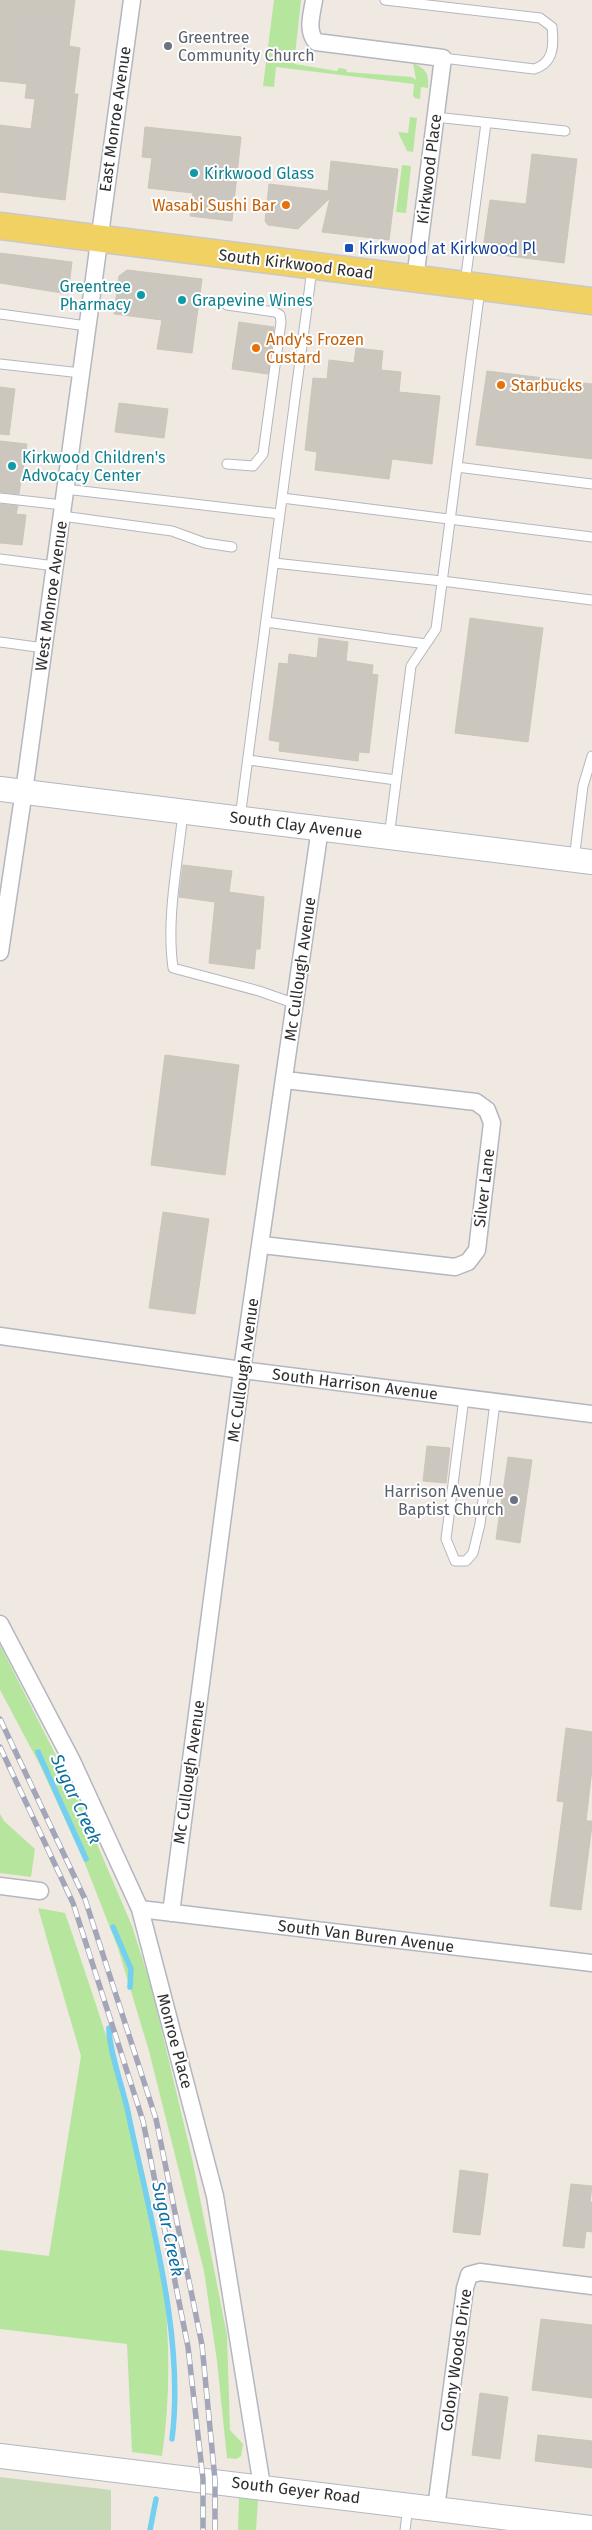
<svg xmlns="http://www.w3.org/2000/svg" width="592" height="2530" font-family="'Fira Sans',sans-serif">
	<rect width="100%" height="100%" fill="#efe9e1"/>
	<!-- green -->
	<path fill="#b6e59e" d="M274,0H301L294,64L337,71L339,68L346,69L347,72L412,77L416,80L413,63C426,69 429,73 428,88L421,87L420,99L415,98L413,96L414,84L276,67L274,87L263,86Z
		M410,117L417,118L413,152L407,151L398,132L408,133Z
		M402,165L411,166L406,213L396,212Z
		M0,1645L77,1797L132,1926L151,1986L192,2158L227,2335L230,2430L243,2444L241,2456L236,2459L227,2458L217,2361L204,2271L149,2051L118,1948L82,1856L40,1765L0,1690Z
		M0,1814L4,1821L35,1849L31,1877L0,1873Z
		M38,1908L65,1913C124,2085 189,2271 162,2456L132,2452L127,2344L0,2329V2250L49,2256L81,2056Z
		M239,2498L258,2500L256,2530H238Z"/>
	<!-- cemetery -->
	<path fill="#c8d9b8" d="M0,2477L111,2490V2530H0Z"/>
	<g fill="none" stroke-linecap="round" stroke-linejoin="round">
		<!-- stream -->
		<path stroke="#75cff0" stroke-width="5.5" d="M38,1752L86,1859
			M113,1927L131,1969L130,1987
			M109,2028C108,2048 125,2094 129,2117C150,2218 185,2336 172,2439
			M150,2530L156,2499"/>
	</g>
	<!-- building -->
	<path fill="#cbc7bf" stroke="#cbc5ba" d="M0,0H75L69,46L80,48L74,94H78L65,200L0,192V125L31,129L35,99L25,98L27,84L0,81Z
		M145,127L241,137L232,221L190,216L193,193L148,188L152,158L142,157Z
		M532,154L577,159L564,263L493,254L484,242L490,200L526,204Z
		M331,161L398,169L389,240L322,232L330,198L298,229L268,225L265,221L269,184L328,191Z
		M0,253L72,262L68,294L0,283Z
		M127,270L202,279L192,353L157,349L162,320L114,314L119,276Z
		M239,322L274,327L268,374L232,369Z
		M356,348L383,351L381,370L401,372L399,392L440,396L432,464L392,459L389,479L315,470L317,452L305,450L313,378L327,379L329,360L354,363Z
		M487,371L592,384V459L476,445Z
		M0,387L15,389L9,435L0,434Z
		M119,403L168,409L164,438L115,432Z
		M0,441L27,444L19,494L0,492Z
		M0,504L18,506L16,514L26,515L22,545L0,543Z
		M470,618L543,628L528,742L455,733Z
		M319,638L348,642L346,661L373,665L372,674L378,675L369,753L359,752L358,761L279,751L280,742L269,740L279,663L288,664L289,654L317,658Z
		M183,865L232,871L229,892L264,897L260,949H256L254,969L209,963L215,902L179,897Z
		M165,1055L239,1065L225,1175L151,1165Z
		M163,1212L209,1219L195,1314L149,1308Z
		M427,1446L450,1448L446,1483L423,1481Z
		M508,1457L532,1460L520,1543L496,1539Z
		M566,1728L592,1732V1769L586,1821H592V1825L581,1910L550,1906L564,1802L557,1801Z
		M460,2170L488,2174L480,2235L453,2232Z
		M571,2184L592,2186L590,2202H592V2232L586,2231L584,2248L563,2246Z
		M541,2319L592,2325V2398L532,2390Z
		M480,2393L508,2397L500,2459L472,2455Z
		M538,2435L592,2441V2468L535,2461Z"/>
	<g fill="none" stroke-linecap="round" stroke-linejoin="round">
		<!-- lane casing -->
		<g stroke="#b4b7c1" stroke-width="11">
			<path id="lane" d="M385,0L540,18L552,27C554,45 554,63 534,69L443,58
				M435,117L565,131
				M465,283L486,123
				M0,314L87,326
				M0,364L81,373
				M227,464L253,466L263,454L281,322L280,315L275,312L227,305
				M457,467L592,484
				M65,489L280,514
				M0,498L63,505
				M282,498L592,537
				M62,516L172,531L205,543L232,547
				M0,559L55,566
				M274,563L442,581L592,600
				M266,622L426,644
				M0,642L44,648
				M248,760L396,780
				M183,812C178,863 166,917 173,968L259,991L296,1004
				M240,818L312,269
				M389,837L411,666L436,629L480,289
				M574,860L583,786L592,756
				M464,1398L446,1539L455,1561H466L473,1553L480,1524L495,1402
				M405,2530L408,2507"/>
		</g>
		<!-- street casing -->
		<g stroke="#b4b7c1" stroke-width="19">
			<path id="street" d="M314,0C312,14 306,30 316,42L443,58L415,279
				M0,952L27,770L132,0
				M262,1245L455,1267L468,1262L477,1250L492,1123L487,1110L476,1102L285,1080
				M0,1336L242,1370L592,1414
				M0,1624L72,1761L140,1909L215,2196L262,2486
				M0,1886L40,1891
				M140,1909L592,1963
				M171,1913L242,1370L320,828
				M436,2508L465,2288L469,2275L480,2272L592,2286"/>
		</g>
		<!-- secondary casing -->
		<g stroke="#b4b7c1" stroke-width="26">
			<path id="secondary" d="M0,789L592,862
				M0,2456L592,2528"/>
		</g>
		<!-- primary casing -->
		<g stroke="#c9c9c9" stroke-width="29">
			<path id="primary" d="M0,226L592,301"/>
		</g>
		<!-- lane -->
		<use href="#lane" stroke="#fff" stroke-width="9"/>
		<!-- street -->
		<use href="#street" stroke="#fff" stroke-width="16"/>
		<!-- secondary -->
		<use href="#secondary" stroke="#fff" stroke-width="24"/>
		<!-- primary -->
		<use href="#primary" stroke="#f2d163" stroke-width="26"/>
		<!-- rail casing -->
		<g stroke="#a3a6b8" stroke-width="5.5">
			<path id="rail" d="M0,1719L85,1899L156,2119L202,2345L215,2480V2530
				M0,1747L73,1903L143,2121L188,2347L203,2479V2530"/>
		</g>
		<!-- rail -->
		<use href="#rail" stroke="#fff" stroke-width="4" stroke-dasharray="11" stroke-linecap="butt"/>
	</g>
	<!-- markers -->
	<g fill="#6b7280" stroke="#fff" stroke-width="2">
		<circle cx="168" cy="46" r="5"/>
		<circle cx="514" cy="1500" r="5"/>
	</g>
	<g fill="#0f9aa8" stroke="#fff" stroke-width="2">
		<circle cx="194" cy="173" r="5"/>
		<circle cx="141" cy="295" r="5"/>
		<circle cx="182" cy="300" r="5"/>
		<circle cx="12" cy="466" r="5"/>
	</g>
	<g fill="#e8710a" stroke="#fff" stroke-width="2">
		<circle cx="286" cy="205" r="5"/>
		<circle cx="256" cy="348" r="5"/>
		<circle cx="501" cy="385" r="5"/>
	</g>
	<rect fill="#1a4fb4" stroke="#fff" stroke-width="2" x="344" y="243" width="10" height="10" rx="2.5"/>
	<g text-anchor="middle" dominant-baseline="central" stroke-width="4" stroke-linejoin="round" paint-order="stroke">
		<!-- worship labels -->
		<g font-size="16" fill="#5b616d" stroke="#fff" text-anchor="start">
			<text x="178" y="37">Greentree<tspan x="178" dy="18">Community Church</tspan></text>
			<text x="504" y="1491" text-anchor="end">Harrison Avenue<tspan x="504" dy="18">Baptist Church</tspan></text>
		</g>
		<!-- street labels -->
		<g font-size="16" fill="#2e2e2e" stroke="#fff">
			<text transform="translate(115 119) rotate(-82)">East Monroe Avenue</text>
			<text transform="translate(429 169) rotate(-83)">Kirkwood Place</text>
			<text transform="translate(296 264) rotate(7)">South Kirkwood Road</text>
			<text transform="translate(51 596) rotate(-82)">West Monroe Avenue</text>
			<text transform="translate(296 825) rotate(7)">South Clay Avenue</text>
			<text transform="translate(300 969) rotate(-82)">Mc Cullough Avenue</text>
			<text transform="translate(484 1188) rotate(-83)">Silver Lane</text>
			<text transform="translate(243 1370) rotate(-82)">Mc Cullough Avenue</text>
			<text transform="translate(355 1384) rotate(7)">South Harrison Avenue</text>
			<text transform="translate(189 1772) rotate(-82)">Mc Cullough Avenue</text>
			<text transform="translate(366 1936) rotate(7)">South Van Buren Avenue</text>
			<text transform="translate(175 2041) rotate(75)">Monroe Place</text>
			<text transform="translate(456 2360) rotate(-82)">Colony Woods Drive</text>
			<text transform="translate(296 2490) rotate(7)">South Geyer Road</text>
		</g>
		<!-- culture labels -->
		<g font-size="16" fill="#0d838f" stroke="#fff" text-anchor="start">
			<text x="204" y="173">Kirkwood Glass</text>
			<text x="131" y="286" text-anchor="end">Greentree<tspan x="131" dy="18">Pharmacy</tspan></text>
			<text x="192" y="300">Grapevine Wines</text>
			<text x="22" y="457">Kirkwood Children's<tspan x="22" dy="18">Advocacy Center</tspan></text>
		</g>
		<!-- food labels -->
		<g font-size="16" fill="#c56008" stroke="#fff" text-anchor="start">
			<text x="276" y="205" text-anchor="end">Wasabi Sushi Bar</text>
			<text x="266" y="339">Andy's Frozen<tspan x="266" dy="18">Custard</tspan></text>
			<text x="511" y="385">Starbucks</text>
		</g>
		<!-- transit labels -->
		<g font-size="16" fill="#164399" stroke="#fff" text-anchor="start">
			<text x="359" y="248">Kirkwood at Kirkwood Pl</text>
		</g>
		<!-- water labels -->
		<g font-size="18" font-style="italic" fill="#0d6fa3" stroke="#fff">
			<text transform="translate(76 1799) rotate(65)">Sugar Creek</text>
			<text transform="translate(168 2229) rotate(78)">Sugar Creek</text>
		</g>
	</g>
</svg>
